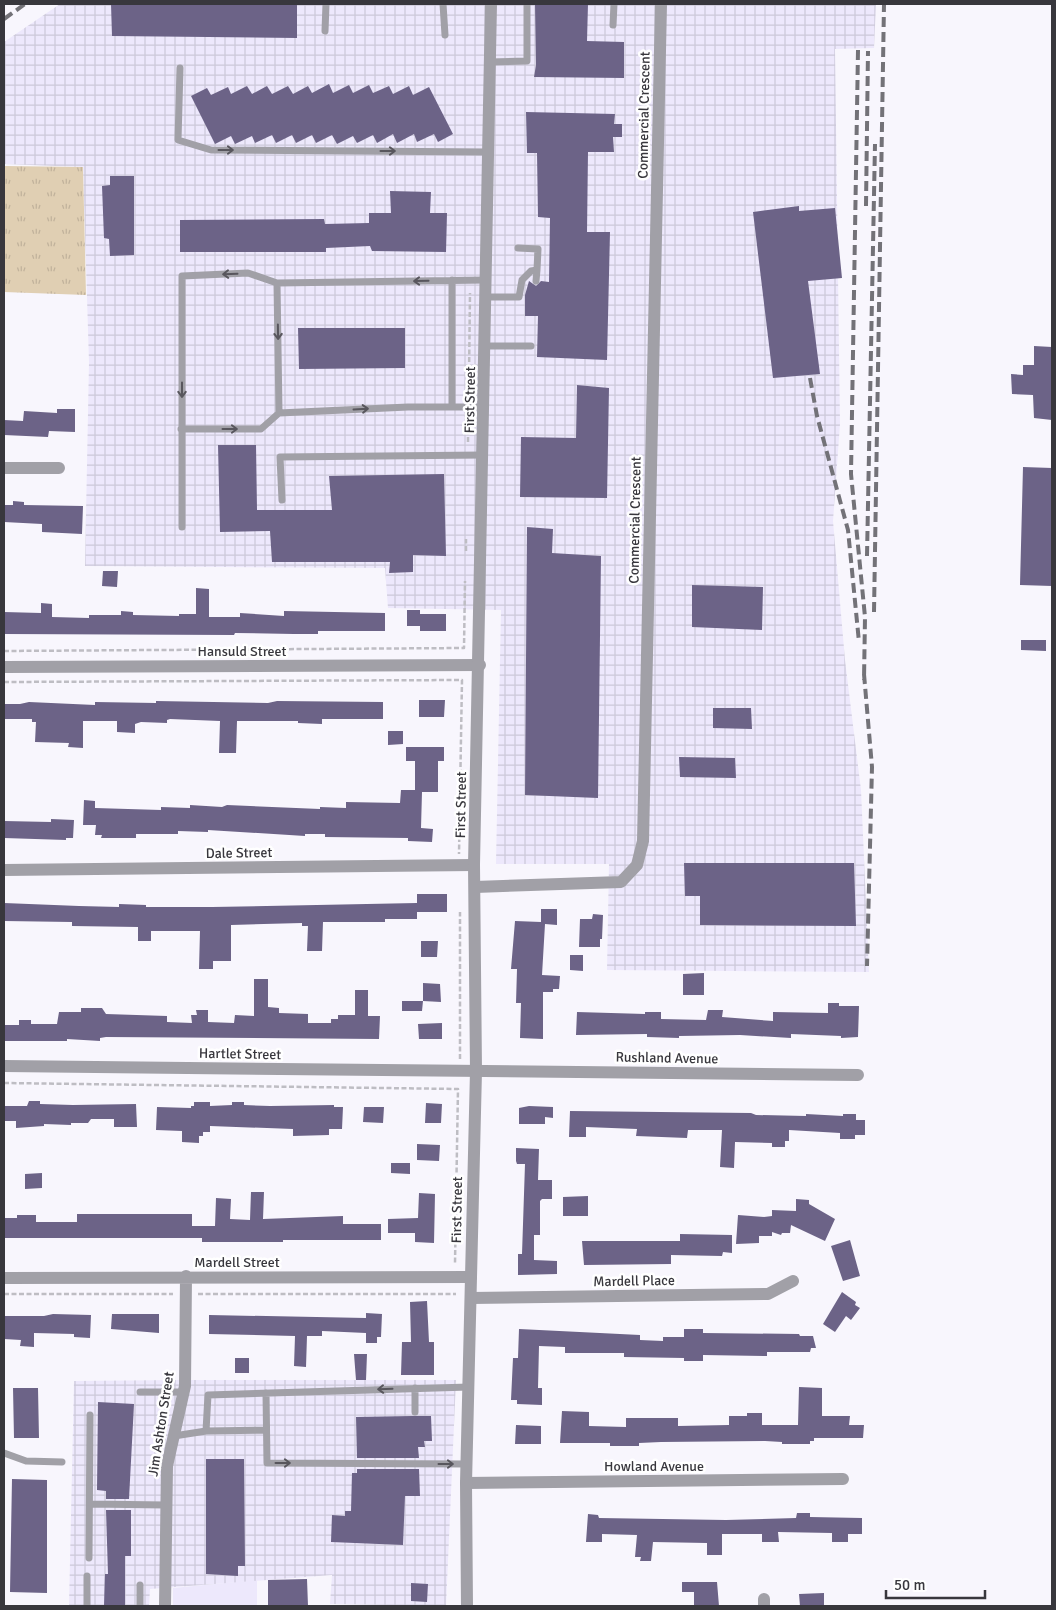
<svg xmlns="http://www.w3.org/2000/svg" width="1056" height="1610" font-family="Signika,sans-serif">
	<defs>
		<pattern id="industrial-grid" width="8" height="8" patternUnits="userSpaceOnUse" patternTransform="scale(1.25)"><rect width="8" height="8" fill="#ede8fc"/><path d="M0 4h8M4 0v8" fill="none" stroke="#ccc8d9"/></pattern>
		<pattern id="grass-tufts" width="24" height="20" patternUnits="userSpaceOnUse" patternTransform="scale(1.25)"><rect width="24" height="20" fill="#e0cfb3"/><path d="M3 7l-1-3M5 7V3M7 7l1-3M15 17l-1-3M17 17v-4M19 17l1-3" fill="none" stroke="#c1b29b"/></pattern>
	</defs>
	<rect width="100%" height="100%" fill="#f8f6fd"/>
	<!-- built -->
	<path fill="#ede8fc" d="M257,1580V1606H173V1588Z"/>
	<!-- industrial -->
	<path fill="url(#industrial-grid)" d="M60,4H876L874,48L835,49L840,424L833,521L845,660L861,790L869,972L607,970L609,864H496L501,610L388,608L385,568L85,566L89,362L83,167L4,164V42Z
		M175,1380H456L446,1606L330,1604L332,1575L150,1589L149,1606H69L74,1381Z"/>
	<!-- grass -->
	<path fill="url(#grass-tufts)" d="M4,166L83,167L86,295L4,292Z"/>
	<!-- building -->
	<path fill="#6c6387" d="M111,4H297V38L112,36Z
		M535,4H588L587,41L624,42V78L534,77L536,65Z
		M329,84L333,93L349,85L353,93L369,85L373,93L389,86L393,94L409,86L413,95L429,87L453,134L438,142L434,134L417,142L414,134L397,143L393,134L377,143L373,135L357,143L353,136L337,144L332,135L316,143L312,135L296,143L292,135L276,143L272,135L255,143L252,136L235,144L231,136L215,144L191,96L207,88L211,95L228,87L231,94L247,86L252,94L267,86L272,94L288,86L293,94L308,86L312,93Z
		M526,112L615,114L614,124H622V137H613L614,152H588L587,232H610L607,360L537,357L538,316H525V295L529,281L536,286L541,281L549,282L550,218L538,217L537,153H527Z
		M110,176H134V255L110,256L109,239L104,238L102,186L110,185Z
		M390,191L431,192L430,213H447L446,252L372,251L370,246L326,248V252H180V220L324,219L325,224L369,223V213H391Z
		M799,206V211L835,208L842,278L808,281L820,374L773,378L753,212Z
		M298,328H405V368L299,369Z
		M1034,346L1052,347V420L1034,418L1033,395L1012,394L1011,374L1023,375V365H1034Z
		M577,385L609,388L607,498L520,497L521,437L576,438Z
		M57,409H75V432L49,431L48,437L4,435V420L23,421L24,411L57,413Z
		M218,445H256L257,510H332L329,476L444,474L446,556L413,555V572L389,573L390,562H272L270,531L220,532Z
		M1023,467L1052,468V586L1020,585Z
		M13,501L24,502V505L83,506L82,534L42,532V524L4,522V505H13Z
		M527,527L553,529L552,553L601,556L598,798L525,795Z
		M103,571H118L117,587L102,586Z
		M692,585L763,587L762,630L692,627Z
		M196,588L209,589V617H240V613L284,616V611L385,613V631H318V634H294L235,633L234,635L4,634V612L41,613V603L52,604V617L89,618V615H121V611L133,612V615L179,616V614H196Z
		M407,610H420V614H446V631H420V626H407Z
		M1021,640H1046V651L1021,650Z
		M419,700H445L444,717H419Z
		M156,701L268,703L277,701L383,702V719H322V724L298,723V721H237L236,753H219L220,721L170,719L167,720V723L141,722L135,724V733L117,732V721H83V748L68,747L69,743L35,742L36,722H32V719H4V704H20L29,702L95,705V702L156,703Z
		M713,708H751L752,729L713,728Z
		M388,731H403V744L388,745Z
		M406,747H444V761H438V792H422L421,828L433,829L432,842L408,841V838L325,837V834H305V836L208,830V832L178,831V834H136V838H101L102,835H95L96,825H83L84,800L95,801V808L161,810V807L190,808V805L222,807L227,805L320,809V807L346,808V802L400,803L401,790H415V761H406Z
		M679,757L735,758L736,778L680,777Z
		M51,819L74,820L73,838H66V840L4,838V821L51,822Z
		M684,863H854L856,926L700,925V896H685Z
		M417,894H447V912H417Z
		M4,903L79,906L119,907V904L146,905V907H212L417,903V919H385V922H323L322,951H307L308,926H302V923L231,925V961H213V969H199L200,931H151V941H138V927L72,926V922L4,921Z
		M541,909H557V925L545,924L542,975L560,976L559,989H553V992H543V1039L520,1038L521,1003H516L517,969H511L515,921L541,922Z
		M593,914L603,915L602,939H600V947H579L580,919H592Z
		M421,941H438L437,957H421Z
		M570,955H583V971L570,970Z
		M704,973V995H683V974Z
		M254,979H268V1007L279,1008V1013L308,1014V1023H331V1019H338V1015H355V990H368V1016H380L379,1039L106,1037L100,1038V1041L67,1039V1041H4V1025H19V1020H31V1024H57L59,1012H81V1008H102L106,1014L167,1016V1022L192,1023L191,1015H197L196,1010H208V1022L234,1023L235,1015L254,1016Z
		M423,983L440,984L441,1002L423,1001Z
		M402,1001H423L422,1011H402Z
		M828,1003H839V1006H859L858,1037L841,1038V1036L791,1034V1038L740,1035L679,1036V1038L647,1037V1034L576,1035L577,1012L645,1014V1012H661V1019L706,1020L708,1010H723L722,1017L773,1021V1012L828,1013Z
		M442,1023V1039H419L418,1024Z
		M29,1101H40V1104L73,1105L136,1104L137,1127H114V1119H91L88,1123H71V1125L44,1124V1126L16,1128V1121H4V1106H27Z
		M194,1102H210V1106L232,1105V1102H244V1105L270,1106L334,1105V1107H343L342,1129H329V1135L293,1136V1129L210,1126V1132H203V1136H199V1143L182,1142V1131L156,1130L157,1107L191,1108V1106H194Z
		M426,1103L442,1104L441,1123H425Z
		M529,1106L553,1107V1118L545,1117V1124H519V1108Z
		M364,1107H384L383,1123L363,1122Z
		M570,1111L751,1113L756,1115L806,1116V1114L843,1116V1114H856V1120H865V1135H855V1139H840V1133L789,1130V1141H785V1147H772V1143L735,1142L734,1168L720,1167L722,1130H688L687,1138L636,1136L637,1129L586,1127V1137H569Z
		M417,1144L440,1145L439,1161L417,1160Z
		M516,1148L539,1149L538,1180H552V1199H542L540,1201V1235H534V1260L557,1261V1274L518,1275V1254H522L525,1164H517L516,1161Z
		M391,1163H410V1174L391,1173Z
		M42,1173V1188L25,1189V1174Z
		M251,1192H264L263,1219L343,1216V1224H381V1240H283V1242H202V1238H4V1218H17V1215H36V1222H77V1214H192V1226H215L216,1198L231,1199L230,1219L250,1220Z
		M419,1193L435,1194L434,1243L415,1242V1233H388V1219L418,1218Z
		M588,1196V1216H563V1197Z
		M796,1199L809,1200V1204L835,1219L825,1241L791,1225L790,1233H782L781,1235L772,1232V1236H759V1243L736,1244L738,1215L764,1217L772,1216V1210L796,1211Z
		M680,1234L732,1235V1253L723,1252L722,1256L671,1255V1264L584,1265L582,1241H680Z
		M850,1240L860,1276L843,1281L831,1246Z
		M842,1292L856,1302L855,1305L860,1308L851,1320L846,1316L835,1332L823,1324Z
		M427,1301L429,1342H434V1375H401L402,1342H411L410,1302Z
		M366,1313L382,1314L381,1337H377V1343H366V1333L322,1331V1336H307L306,1367L294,1366L295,1336L209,1334V1315L366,1318Z
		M53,1314L91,1315L90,1338L74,1337V1334L34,1333V1347L20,1346L21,1340L4,1339V1316H44Z
		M112,1314H159V1333L111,1329Z
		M519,1329L640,1335V1340L663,1341V1337H684V1329H703V1333L799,1334L800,1336H813L816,1348H811L810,1352H767V1356L703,1355V1361H684V1358L624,1357V1353H565V1347L539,1346L538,1388H542V1405L517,1404V1400H511L513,1358H518Z
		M354,1354H367L366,1380H356Z
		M235,1358H249V1373H235Z
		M799,1387L822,1388V1416H850L849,1425H864L863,1438H814V1441H810V1444H782V1442L765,1441L661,1442L639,1443V1446H610V1443H560L562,1411L589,1412V1426L626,1427V1418H678V1426L729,1425V1416H747V1413H762V1425H798Z
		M13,1388H38L39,1438H14Z
		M98,1402L134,1404L129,1499H106V1491L97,1490Z
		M412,1416H431L432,1441H424L425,1447H418L419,1458H357L356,1417Z
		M516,1425L541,1426V1444H515Z
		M206,1459H244L245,1566H238V1576L206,1574Z
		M357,1469H419L420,1496H405L403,1545L331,1542L332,1515L345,1516V1511H351L352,1473H357Z
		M12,1479L47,1480V1593L10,1592Z
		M106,1510H131V1556H125V1606H104L105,1574H108Z
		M797,1513H810V1517L862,1518V1534H848V1542H832V1533L778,1532L779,1542H762V1534H722V1555H707V1543L653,1542L651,1561H640L641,1557H635L637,1535L602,1534V1542H586L588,1514L598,1515L599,1518L726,1520L796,1518Z
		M307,1579L308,1606H268V1580Z
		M682,1582H717L719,1606H694V1592H682Z
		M411,1583L428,1584L427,1602L411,1601Z
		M824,1593V1606H800L799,1594Z"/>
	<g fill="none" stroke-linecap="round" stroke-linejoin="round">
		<!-- path -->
		<path stroke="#bebdc3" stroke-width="2.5" stroke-dasharray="5 2.5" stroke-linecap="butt" d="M469,377L470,293
			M468,442V418
			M466,551V539
			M4,651L464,648L465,581
			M4,682L462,680L459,854
			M460,1059V912
			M4,1083L458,1089L455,1263
			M4,1294H173
			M198,1294H456"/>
		<!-- service -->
		<path stroke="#a1a0a7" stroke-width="7" d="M443,4L445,35
			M613,25L614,4
			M325,31L326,4
			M489,62L527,61V4
			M180,68L178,140L211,150L488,152
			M536,281L537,270
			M277,283L279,413L408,407H484
			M486,297H519L522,280L531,271L537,270L538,249L518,248
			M486,346H531
			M452,407V280
			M181,429H261L279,413
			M282,500L280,457L483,455
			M182,527V276L248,273L277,283L486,280
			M415,1388V1412
			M140,1392H183
			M266,1393L267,1463L466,1464
			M266,1430L206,1431L208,1395L469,1387
			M174,1436L206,1431
			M4,1453L26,1461L62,1462
			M90,1504L166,1505
			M89,1558L90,1415
			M140,1585V1606
			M87,1606V1576"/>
		<!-- minor -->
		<path stroke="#a1a0a7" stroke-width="12" d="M4,468H59
			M4,667L480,665
			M4,870L474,865
			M475,887L621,882L637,865L643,841L661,4
			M4,1066L858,1075
			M4,1278L471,1277
			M471,1298L768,1294L793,1281
			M466,1483L843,1479
			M165,1606L167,1466L185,1386L186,1276
			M764,1606V1599"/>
		<!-- tertiary -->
		<path stroke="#a1a0a7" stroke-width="12" d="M467,1606L466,1483L476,1071L474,865L491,4"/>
		<!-- rail -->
		<path stroke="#737278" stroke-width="4" stroke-dasharray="10 5" stroke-linecap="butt" d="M4,19L25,4
			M858,50L851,474L865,617L864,680
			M866,206L868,51
			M810,378L817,416L848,530L859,642
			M867,556L875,144
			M874,612L884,4
			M864,674L872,767L867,966"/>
	</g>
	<!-- one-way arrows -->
	<defs><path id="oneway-shaft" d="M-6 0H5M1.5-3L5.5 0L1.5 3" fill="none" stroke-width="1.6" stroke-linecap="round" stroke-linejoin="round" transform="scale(1.25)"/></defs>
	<g stroke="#58565d">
		<use href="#oneway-shaft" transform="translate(226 150)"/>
		<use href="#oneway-shaft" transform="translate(388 151)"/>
		<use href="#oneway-shaft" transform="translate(230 274) rotate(178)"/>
		<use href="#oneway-shaft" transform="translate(421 281) rotate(179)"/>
		<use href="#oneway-shaft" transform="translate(278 332) rotate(89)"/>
		<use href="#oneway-shaft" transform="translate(182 390) rotate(90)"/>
		<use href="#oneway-shaft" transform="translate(361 409) rotate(-3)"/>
		<use href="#oneway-shaft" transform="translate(230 429)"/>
		<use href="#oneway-shaft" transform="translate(385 1389) rotate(178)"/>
		<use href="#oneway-shaft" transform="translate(283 1463)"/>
		<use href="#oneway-shaft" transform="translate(446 1464)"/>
	</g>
	<g text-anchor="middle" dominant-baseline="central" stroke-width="5" stroke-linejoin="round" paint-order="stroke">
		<!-- street labels -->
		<g font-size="14" fill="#38373d" stroke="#fff">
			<text transform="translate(644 115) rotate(-89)">Commercial Crescent</text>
			<text transform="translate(470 400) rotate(-89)">First Street</text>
			<text transform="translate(635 520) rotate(-89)">Commercial Crescent</text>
			<text x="242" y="651">Hansuld Street</text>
			<text transform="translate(461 805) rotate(-89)">First Street</text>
			<text transform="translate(239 853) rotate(-1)">Dale Street</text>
			<text transform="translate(240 1054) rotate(1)">Hartlet Street</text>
			<text transform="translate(667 1058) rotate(1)">Rushland Avenue</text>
			<text transform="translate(457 1210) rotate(-89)">First Street</text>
			<text x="237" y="1262">Mardell Street</text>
			<text transform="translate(634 1281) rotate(-1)">Mardell Place</text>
			<text transform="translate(161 1424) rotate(-81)">Jim Ashton Street</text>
			<text x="654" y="1466">Howland Avenue</text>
		</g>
	</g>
	<!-- border -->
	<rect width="1056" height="1610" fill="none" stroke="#38373d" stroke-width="10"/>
	<!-- scale -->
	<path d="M886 1590v8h99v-8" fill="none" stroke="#38373d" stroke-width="2.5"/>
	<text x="894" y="1590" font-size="15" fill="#38373d" stroke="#ffffff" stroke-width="4" paint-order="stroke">50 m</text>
</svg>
